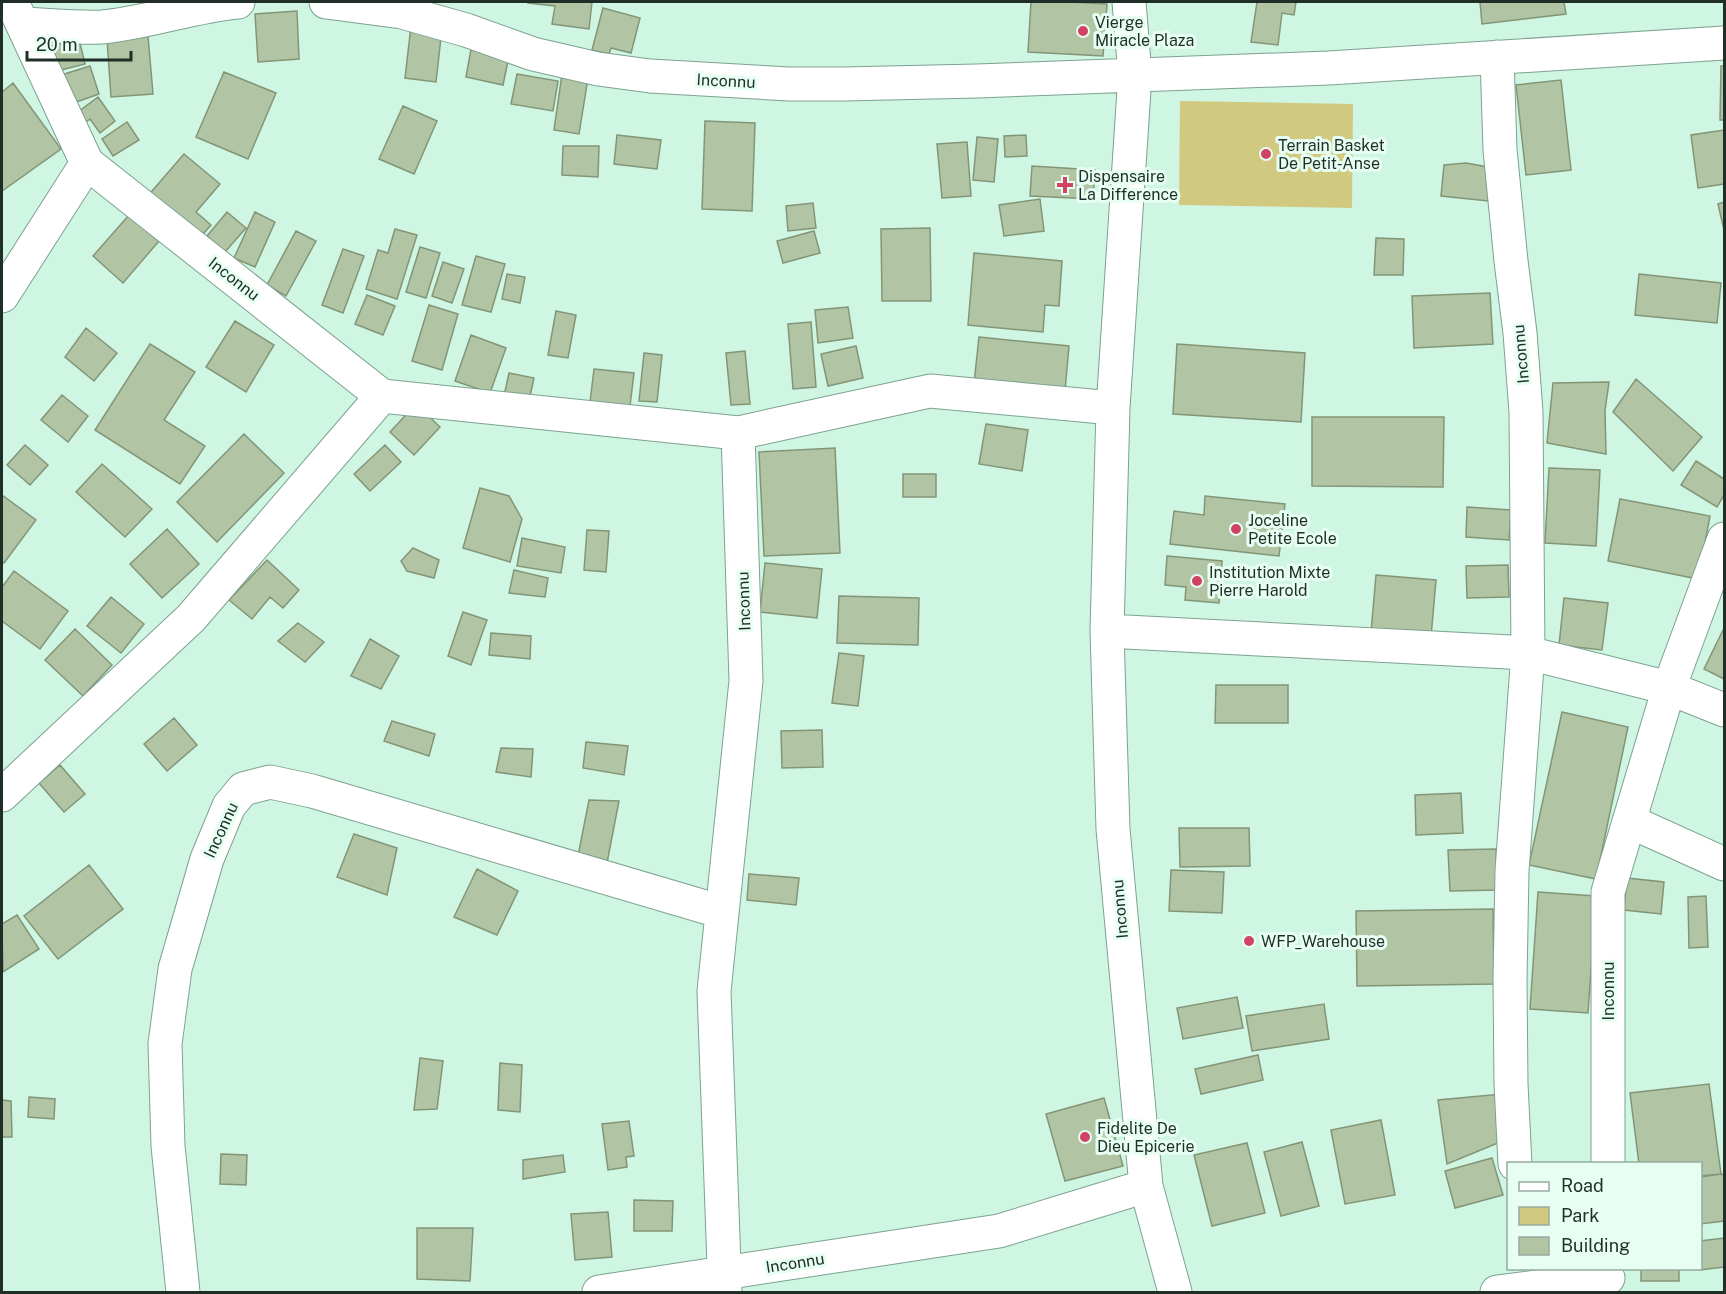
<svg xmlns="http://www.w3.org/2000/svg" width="1726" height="1294" font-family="'Public Sans',sans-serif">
	<rect width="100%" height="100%" fill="#cef6e2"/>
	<!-- green -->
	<path fill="#d1c97f" d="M1180,101L1353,104L1352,208L1179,205Z"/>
	<!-- building -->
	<path fill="#b1c5a5" stroke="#839577" stroke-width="1.5" d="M528,2H592L589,29L552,24L555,6L528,3Z
		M1031,2H1070L1107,4L1103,56L1028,52Z
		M1257,2H1296L1294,15L1282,13L1278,45L1251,42Z
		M1480,2H1564L1566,14L1482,24Z
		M603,8L640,18L631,53L611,48L609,54L592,50Z
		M297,11L299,59L258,62L255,14Z
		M411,26L442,29L436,82L405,78Z
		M148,36L153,94L111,97L107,39Z
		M79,39L85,64L53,72L46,47Z
		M471,49L509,56L503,85L466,77Z
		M90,66L99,94L68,105L58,76Z
		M1721,66H1724V120H1720Z
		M224,72L276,93L248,159L196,137Z
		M517,74L558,81L553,111L511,104Z
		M562,74L588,78L579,134L554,130Z
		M1561,80L1571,170L1526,175L1516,85Z
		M13,83L61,149L2,191V92Z
		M98,97L115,121L100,133L90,119L82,125L74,115Z
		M403,106L437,121L414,174L379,159Z
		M705,121L755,123L752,211L702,209Z
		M127,122L139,140L113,156L102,139Z
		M1724,130V184L1698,188L1691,135Z
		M617,135L661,140L657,169L614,164Z
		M1026,135L1027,156L1005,157L1004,136Z
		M977,137L998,139L994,182L973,180Z
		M967,142L971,196L942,198L937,144Z
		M563,146H599L598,177L562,175Z
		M184,154L220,184L196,212L211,225L197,241L146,198Z
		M1466,163L1488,167V201L1441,196L1444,165Z
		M1032,166L1095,170L1093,199L1030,196Z
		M1040,199L1044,231L1004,236L999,205Z
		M1724,202V230L1718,204Z
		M813,203L816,228L788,231L786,206Z
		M227,212L246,228L225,252L207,236Z
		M255,212L275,222L255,267L234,258Z
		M129,215L159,241L123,283L93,256Z
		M930,228L931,301H882L881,229Z
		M395,229L417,235L397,299L366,289L378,250L388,253Z
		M296,231L316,241L286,296L267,285Z
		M814,231L820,253L783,263L777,241Z
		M1376,238L1404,239L1403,275H1374Z
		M420,247L440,253L426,298L406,292Z
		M343,249L364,256L343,313L322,305Z
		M974,253L1062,261L1059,306L1045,305L1043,332L968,325Z
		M476,256L505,264L491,312L462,305Z
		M443,262L464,269L452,303L432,296Z
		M507,274L525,277L520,303L502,299Z
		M1639,274L1721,283L1717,323L1635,315Z
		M1490,293L1493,344L1414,348L1412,296Z
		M367,295L395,306L383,335L355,324Z
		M429,305L458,314L442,370L412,361Z
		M848,307L853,338L818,343L815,310Z
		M556,311L576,315L568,358L548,355Z
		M235,321L274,345L246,392L206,367Z
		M811,322L816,387L793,389L788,324Z
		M86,328L117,353L94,381L65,357Z
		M471,335L506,348L490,393L455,381Z
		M979,337L1069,346L1065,391L974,383Z
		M150,344L195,372L164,420L205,446L180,484L95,430Z
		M1177,344L1305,353L1301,422L1173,414Z
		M856,346L863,378L828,386L821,354Z
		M745,351L750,404L731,405L726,353Z
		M644,353L662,355L657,402L639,401Z
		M594,369L634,373L630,406L590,402Z
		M509,373L534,378L527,410L502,405Z
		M1636,379L1702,437L1673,471L1613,412Z
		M1609,382L1605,411L1606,454L1547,443L1553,383Z
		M62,395L88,416L68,442L41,420Z
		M416,404L440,427L414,455L390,432Z
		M1312,417H1444L1443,487L1312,486Z
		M986,424L1028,430L1022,471L979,464Z
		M244,434L284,473L217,542L177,502Z
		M25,445L48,465L30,485L7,465Z
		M385,445L401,462L370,491L354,474Z
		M835,448L840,553L764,556L759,452Z
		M1696,461L1724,479V495L1717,507L1681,485Z
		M102,464L152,509L125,537L76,492Z
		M1549,468L1600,470L1596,546L1545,543Z
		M903,474H936V497H903Z
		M480,488L509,496L522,519L510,562L463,548Z
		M2,495L36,520L4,563L2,562Z
		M1205,496L1285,504L1279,556L1170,544L1174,511L1204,515Z
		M1620,499L1710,516L1698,579L1608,561Z
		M1467,507L1511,510L1509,540L1466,537Z
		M167,529L199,564L162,598L130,564Z
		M587,530L609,531L606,572L584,570Z
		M522,538L565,547L561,573L517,566Z
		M413,548L439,560L434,578L407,571L401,561Z
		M1167,556L1222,561L1219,603L1185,600L1186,587L1165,585Z
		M267,560L299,590L283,608L270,597L252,619L229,600Z
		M765,563L822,569L817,618L760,612Z
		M1508,565L1509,597L1467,598L1466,566Z
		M514,570L548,578L545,597L509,593Z
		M14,571L68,611L40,649L2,621V587Z
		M1376,575L1436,580L1431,637L1371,632Z
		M839,596L919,598L918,645L837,643Z
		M111,597L144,624L121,653L87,626Z
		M1564,598L1608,603L1602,650L1559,645Z
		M463,612L487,620L471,665L448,656Z
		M298,623L324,642L305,662L278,641Z
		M1724,628V679L1704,669Z
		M75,629L112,665L83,696L45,660Z
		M491,633L531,636L530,659L489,655Z
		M370,639L399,656L381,689L351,676Z
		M839,653L864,656L858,706L832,703Z
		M1216,685H1288V723H1215Z
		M1562,712L1628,727L1596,879L1529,865Z
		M174,718L197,745L167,771L144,744Z
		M392,721L435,734L429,756L384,741Z
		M822,730L823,767L782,768L781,731Z
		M586,742L628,746L624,775L583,768Z
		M501,748L533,749L531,777L496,772Z
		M60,765L85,794L64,812L39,783Z
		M1461,793L1463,833L1416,835L1415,795Z
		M589,800L619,801L607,863L577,861Z
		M1179,828H1249L1250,866L1180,867Z
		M354,834L397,848L387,895L337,877Z
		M1496,849L1498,890L1450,891L1448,850Z
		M89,865L123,909L58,959L24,916Z
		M477,869L518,891L497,935L454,917Z
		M1171,870L1224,872L1222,913L1169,911Z
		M749,874L799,878L796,905L747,900Z
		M1627,878L1664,882L1661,914L1624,910Z
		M1538,892L1596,896L1588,1013L1530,1009Z
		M1706,896L1708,947L1689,948L1688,897Z
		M1493,909L1494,984L1357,986L1356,911Z
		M17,915L39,949L3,972L2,924Z
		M1237,997L1243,1028L1183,1039L1177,1008Z
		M1324,1004L1329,1039L1252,1051L1246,1016Z
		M1258,1055L1263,1080L1201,1094L1195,1069Z
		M420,1058L443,1061L437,1109L414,1110Z
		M500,1063L522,1065L520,1112L498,1110Z
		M1709,1084L1721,1174L1700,1176V1164H1639L1630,1093Z
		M1502,1094L1510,1138L1447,1164L1438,1100Z
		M29,1097L55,1099L54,1119L28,1117Z
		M1104,1098L1123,1166L1065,1181L1046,1114Z
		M2,1100L11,1101L12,1137H2Z
		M1381,1120L1395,1195L1345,1204L1331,1130Z
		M629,1121L634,1156L626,1157L627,1167L608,1170L602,1124Z
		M1302,1142L1319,1206L1281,1216L1264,1152Z
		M1247,1143L1265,1213L1212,1226L1194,1155Z
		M221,1154L247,1155L246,1185L220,1184Z
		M563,1155L565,1172L523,1179V1160Z
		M1492,1158L1503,1195L1455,1208L1445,1171Z
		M1721,1174L1724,1175V1221L1700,1224V1177Z
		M634,1200L673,1201L672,1231H634Z
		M608,1212L612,1257L575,1260L571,1214Z
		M417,1228H473L470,1281L417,1279Z
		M1724,1238V1267L1700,1270V1241Z
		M1641,1268H1679V1281H1641Z"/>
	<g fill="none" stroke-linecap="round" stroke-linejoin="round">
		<!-- street casing -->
		<g stroke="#7da290" stroke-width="35">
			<path id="street" d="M326,2L402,12L466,30L533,54L598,69L650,76L789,84H844L977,81L1329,68L1724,43
				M1129,2L1135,75L1113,408L1107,631L1113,829L1146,1186L1175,1292
				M23,24C49,25 75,28 102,27C148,23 192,6 238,2
				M1497,57L1500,150L1511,261L1520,333L1526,412L1528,653L1512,871L1510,980L1511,1084L1515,1164
				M2,296L87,163
				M382,396L738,433L930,391L1113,408
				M1107,631L1528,653L1669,688L1724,710
				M2,795L191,618L382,396L87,163L12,2
				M1629,821L1724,864
				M1608,1164V892L1669,688L1724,539
				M183,1292L168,1146L165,1044L175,969L207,859L229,806L243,789L270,782L312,791L722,912
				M599,1292L999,1231L1146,1186
				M725,1292L714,991L746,681L738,433
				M1497,1292L1608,1278"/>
		</g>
		<!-- street -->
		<use href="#street" stroke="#fff" stroke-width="33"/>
	</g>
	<!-- markers -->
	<g fill="#d24265" stroke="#e7fff3" stroke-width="2">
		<circle cx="1083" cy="31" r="6"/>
		<circle cx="1266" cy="154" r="6"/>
		<path d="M1062 176h6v6h6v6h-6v6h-6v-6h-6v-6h6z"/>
		<circle cx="1236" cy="529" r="6"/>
		<circle cx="1197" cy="581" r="6"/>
		<circle cx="1249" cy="941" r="6"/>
		<circle cx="1085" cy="1137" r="6"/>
	</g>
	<g text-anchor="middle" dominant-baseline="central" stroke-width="6" stroke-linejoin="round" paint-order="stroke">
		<!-- poi labels -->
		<g font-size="16" fill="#1f2e27" stroke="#e7fff3" text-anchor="start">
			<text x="1095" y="22">Vierge<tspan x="1095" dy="18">Miracle Plaza</tspan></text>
			<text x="1278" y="145">Terrain Basket<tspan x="1278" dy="18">De Petit-Anse</tspan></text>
			<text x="1078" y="176">Dispensaire<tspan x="1078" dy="18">La Difference</tspan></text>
			<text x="1248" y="520">Joceline<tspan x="1248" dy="18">Petite Ecole</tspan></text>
			<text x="1209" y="572">Institution Mixte<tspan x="1209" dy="18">Pierre Harold</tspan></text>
			<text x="1261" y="941">WFP_Warehouse</text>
			<text x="1097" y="1128">Fidelite De<tspan x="1097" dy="18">Dieu Epicerie</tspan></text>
		</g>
		<!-- street labels -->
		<g font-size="16" fill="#1f2e27" stroke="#e7fff3">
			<text transform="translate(726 81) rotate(3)">Inconnu</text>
			<text transform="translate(234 279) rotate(38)">Inconnu</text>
			<text transform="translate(1521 354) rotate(-95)">Inconnu</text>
			<text transform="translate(744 601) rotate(-92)">Inconnu</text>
			<text transform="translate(221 830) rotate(-65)">Inconnu</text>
			<text transform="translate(1120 909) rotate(-95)">Inconnu</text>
			<text transform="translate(1608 991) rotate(-90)">Inconnu</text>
			<text transform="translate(795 1263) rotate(-9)">Inconnu</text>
		</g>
	</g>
	<!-- border -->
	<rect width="1726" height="1294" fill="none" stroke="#1f2e27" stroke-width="6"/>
	<!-- legend -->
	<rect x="1507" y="1162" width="195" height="108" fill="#e7fff3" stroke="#97aba1" stroke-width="1.5"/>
	<rect x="1519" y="1182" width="30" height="9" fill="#ffffff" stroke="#97aba1" stroke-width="1.5"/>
	<text x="1561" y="1192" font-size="18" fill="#1f2e27">Road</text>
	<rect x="1519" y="1207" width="30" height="18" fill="#d1c97f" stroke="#97aba1" stroke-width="1.5"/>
	<text x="1561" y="1222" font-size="18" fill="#1f2e27">Park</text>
	<rect x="1519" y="1237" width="30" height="18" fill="#b1c5a5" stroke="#97aba1" stroke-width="1.5"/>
	<text x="1561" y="1252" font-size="18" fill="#1f2e27">Building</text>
	<!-- scale -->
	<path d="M27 51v9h104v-9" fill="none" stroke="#1f2e27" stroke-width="3"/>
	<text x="36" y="51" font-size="18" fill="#1f2e27" stroke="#e7fff3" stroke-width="4.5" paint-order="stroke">20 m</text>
</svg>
